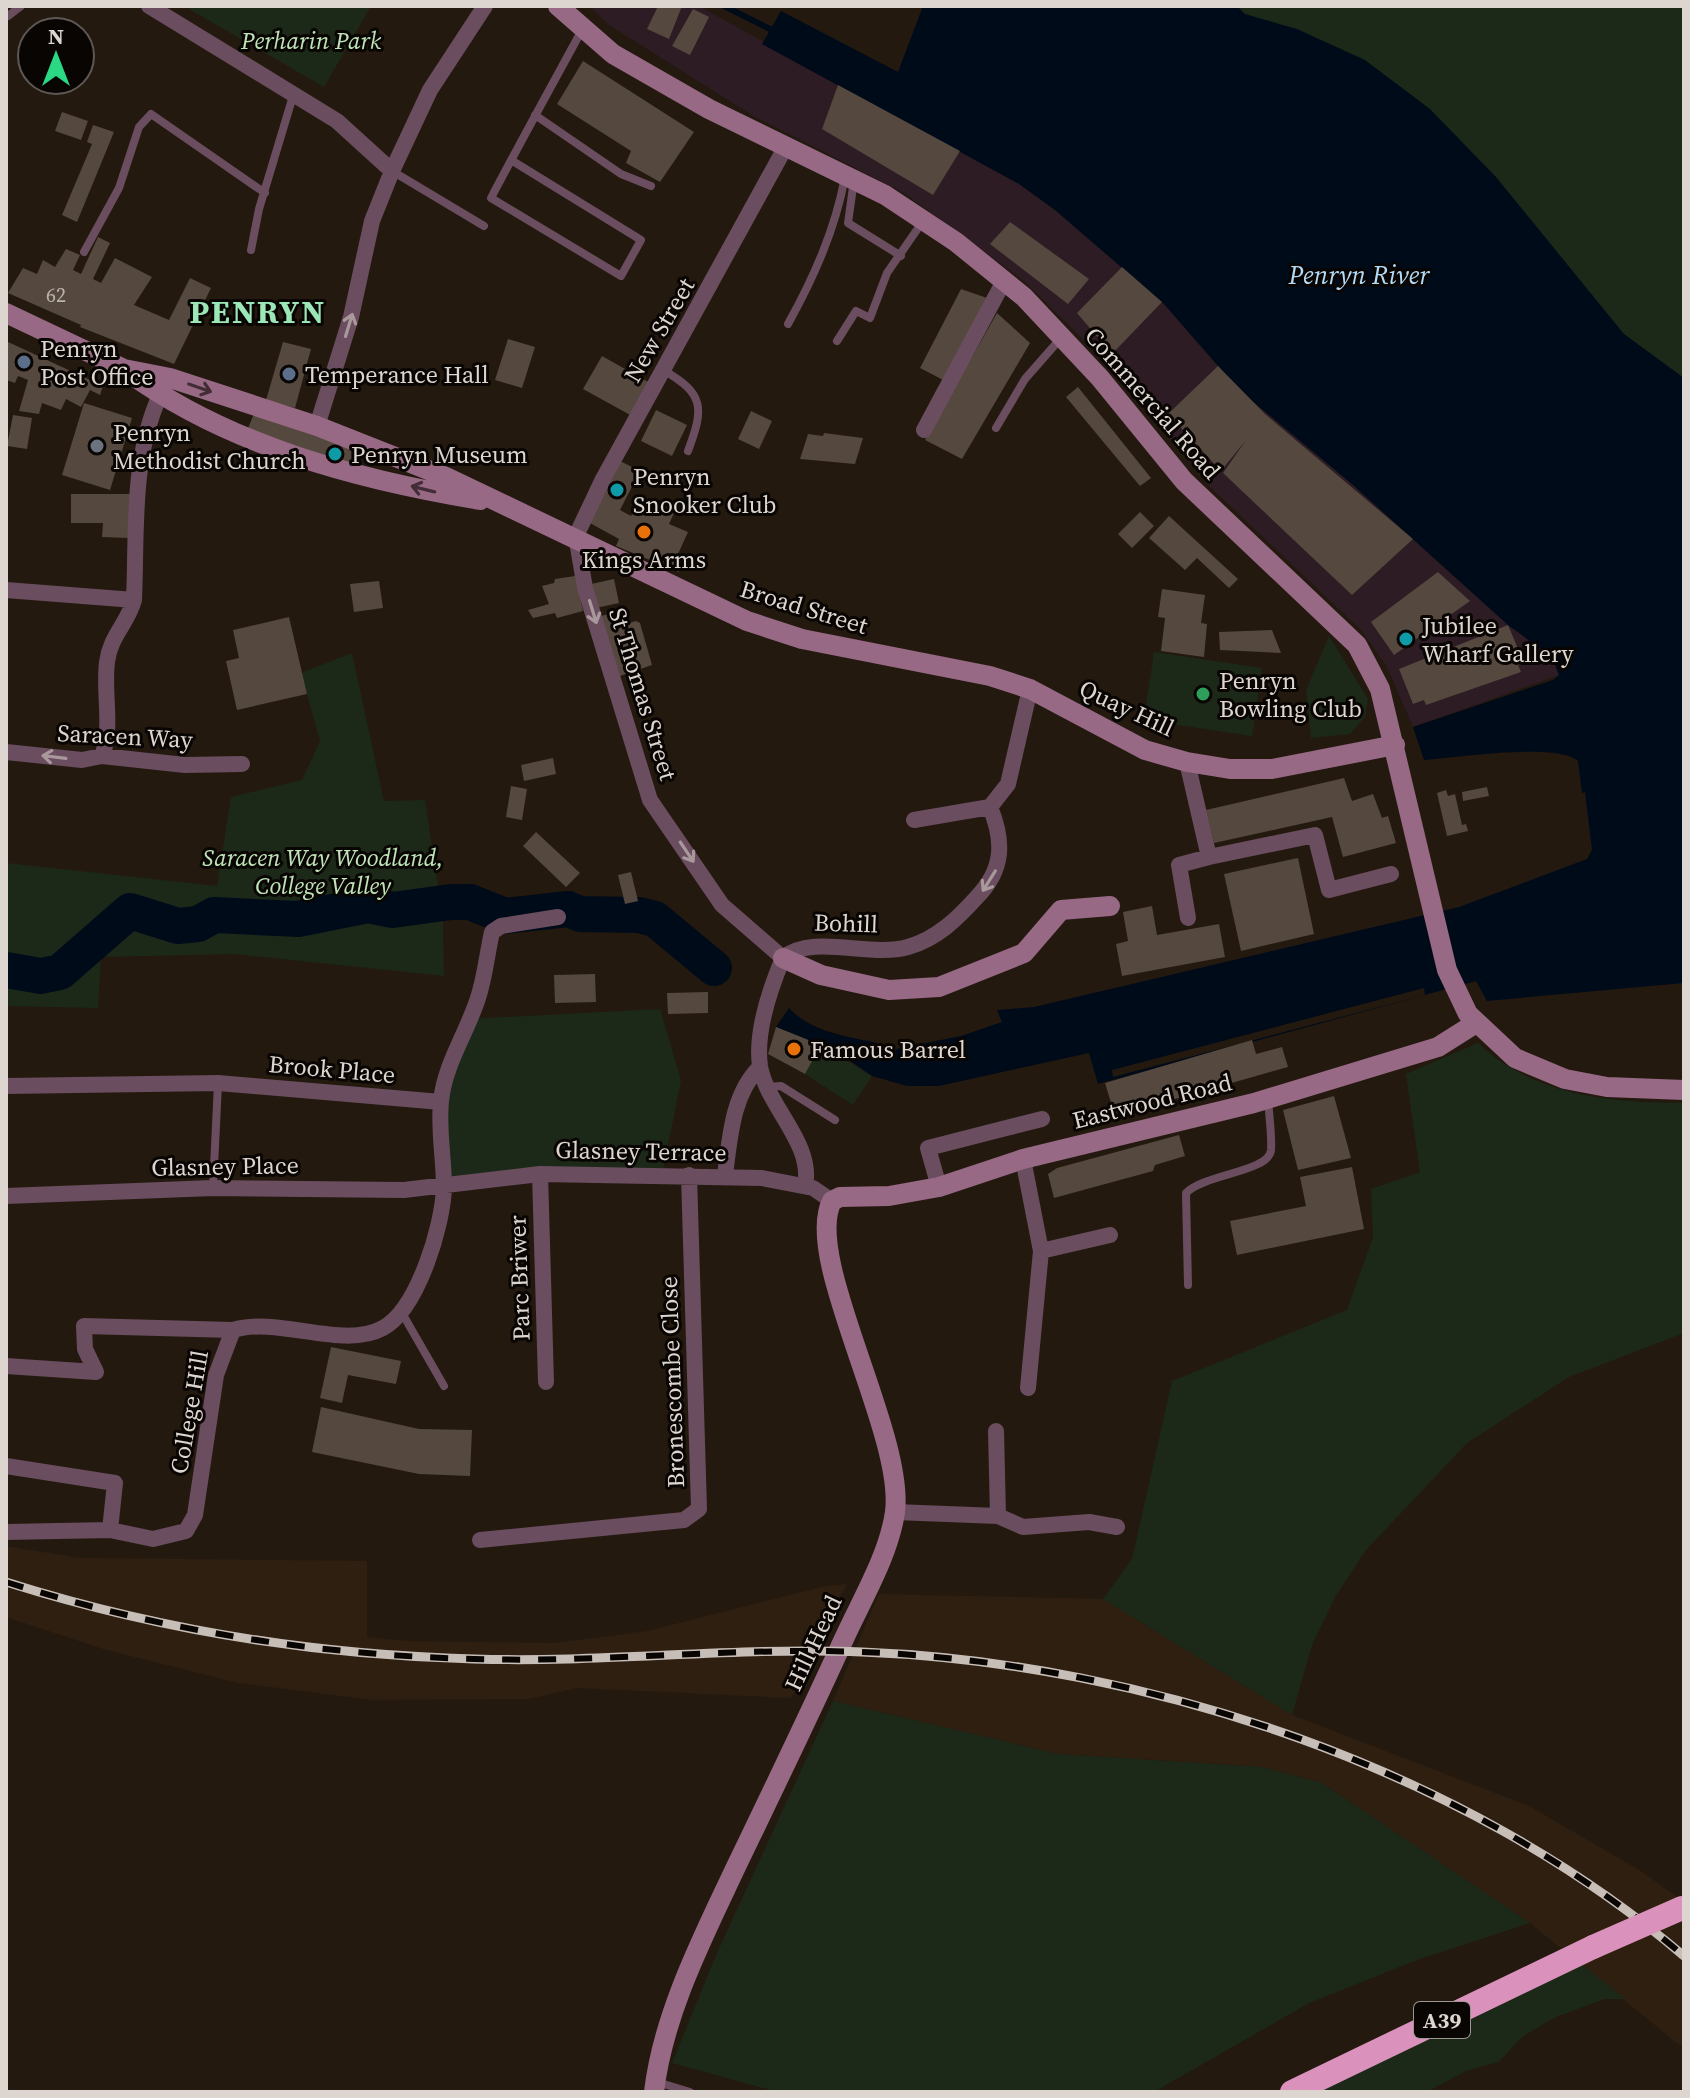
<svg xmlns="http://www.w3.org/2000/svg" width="1690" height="2098" font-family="'Source Serif 4',serif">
	<rect width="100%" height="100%" fill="#23190f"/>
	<!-- commercial -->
	<path fill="#2d1c24" d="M589,6H699L1020,184L1055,210L1164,304L1239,390L1353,485L1508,625L1552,657L1559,675L1413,727L1387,667L1361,630L1209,486L1112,368L1024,281L904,193L752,115L609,25Z"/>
	<!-- built -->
	<path fill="#2f1f11" d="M6,1546L80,1558L367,1561V1637L407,1641L555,1643L647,1631L826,1586L847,1584L824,1627L808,1672L791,1698L577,1688L529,1699L373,1700L238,1683L103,1649L6,1617Z
		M879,1594L1103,1599L1292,1715L1529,1806L1641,1871L1684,1902V2049L1530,1923L1322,1783L1263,1767L1058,1754L833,1701Z"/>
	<!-- green -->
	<path fill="#1c2919" d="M193,6H371L324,87L189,9Z
		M923,6H1684V767Z
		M1329,636L1368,699L1365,717L1350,734L1311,738L1306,690Z
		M1154,652L1262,668L1252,736L1144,720Z
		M352,653L384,801L425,800L443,920L444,976L234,954L101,957L98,1008L6,1006V863L217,886L231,797L302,780L320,741L301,673Z
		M660,1009L681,1080L662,1175L444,1187L441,1102L468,1019Z
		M1478,1043C1534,1096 1610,1103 1684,1103V1333L1569,1377L1467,1443L1366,1550L1335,1597L1312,1645L1292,1715L1103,1599L1132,1559L1172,1381L1347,1310L1373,1237L1371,1189L1420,1172L1406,1074Z
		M821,1045L872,1076L853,1105L805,1074Z
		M833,1701L1058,1754L1263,1767L1322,1783L1530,1923L1417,1960L1309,2003L1154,2092H778L672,2063L716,1955Z
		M1575,1959L1625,1999H1604L1556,2017L1523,2036L1499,2062L1468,2070L1426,2092H1304Z"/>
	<!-- water -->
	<path fill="#000b1a" d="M923,6H1237L1245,14L1297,29L1365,60L1430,109L1496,177L1624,334L1684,378V983L1487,1001L1476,981L1098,1084L1089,1053L939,1086H907L872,1076L837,1052L776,1027L789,1008C811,1032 846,1036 877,1043L876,1050L894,1055L896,1049L961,1036L1002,1022L997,1010L1034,1007L1459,907L1587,859L1592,850L1585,792L1582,793L1578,761C1556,742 1456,758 1424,760L1413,727L1553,680L1559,675L1552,657L1508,625L1353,485L1239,390L1164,304L1055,210L1019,184L762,44L781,11L898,72Z"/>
	<!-- pier -->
	<path fill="#23190f" d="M1424,988L1425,995L1113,1077L1112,1070Z"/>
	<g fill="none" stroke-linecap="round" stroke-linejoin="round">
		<!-- stream -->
		<path stroke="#000b1a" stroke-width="6" d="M724,6L772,30"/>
		<!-- river -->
		<path stroke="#000b1a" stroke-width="36" d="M6,970L41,976L60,972L130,911L178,926L198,924L214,915L298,919L368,905L393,910L451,902H470L505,916L568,909L580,914L639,915L655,919L714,968"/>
	</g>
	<!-- building -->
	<path fill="#55483e" d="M658,6H682L669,39L647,29Z
		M693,9L709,17L690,55L672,46Z
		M583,61L694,132L660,182L626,163L631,151L557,104Z
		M838,85L960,151L933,195L822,129Z
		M62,112L88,121L81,140L55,131Z
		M93,125L114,132L77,222L62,215L92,144L87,142Z
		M1010,222L1089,279L1068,304L990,244Z
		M98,237L110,243L93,279L101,283L115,258L152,277L134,305L169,320L190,278L211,288L174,364L80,327L81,325L8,293L23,268L37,274L43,260L55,267L66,249L80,255L73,270L81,274Z
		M1122,267L1162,302L1112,354L1077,313Z
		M961,289L990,299L947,382L920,368Z
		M997,313L1030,343L962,459L925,440Z
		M508,339L535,347L522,388L495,380Z
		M6,341L103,386L100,395L90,390L81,407L66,399L61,410L42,403L39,414L19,411L28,380L18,376L15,383L6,380Z
		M283,342L311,349L295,408L266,400Z
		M602,356L650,383L632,416L583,389Z
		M1218,366L1265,414L1413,539L1352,595L1223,473L1246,440L1221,471L1168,414Z
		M1078,387L1151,478L1140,486L1066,397Z
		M84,403L132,418L110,490L62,475Z
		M656,410L687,425L672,456L641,441Z
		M255,411L357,446L351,465L247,431Z
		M751,411L772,421L759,449L738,439Z
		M13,415L32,418L27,449L7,446Z
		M824,433L863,438L855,464L800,459L808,434L823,436Z
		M620,461L640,471L620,510L631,516L635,508L652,516L658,503L675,511L669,524L688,532L678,554L684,555L679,572L616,546L619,539L588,522Z
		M71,494H133L129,538L102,537L103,523H71Z
		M1140,512L1154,526L1132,548L1118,534Z
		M1169,516L1238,579L1229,588L1197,558L1185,570L1149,538Z
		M1438,572L1470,601L1394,655L1371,622Z
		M575,576L583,611L557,618L555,613L533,618L528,610L549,604L542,586L554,583L555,579Z
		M614,579L619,603L596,608L591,584Z
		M379,581L383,608L354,612L350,584Z
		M1162,589L1205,595L1201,623L1207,624L1204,657L1161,651L1165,618L1158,617Z
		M616,612L622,625L636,621L640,623L652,665L620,676L601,616Z
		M289,617L307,694L237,710L226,661L239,658L233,630Z
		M1508,625L1524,663L1518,665L1521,672L1426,705L1424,700L1413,704L1399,669Z
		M1272,630L1281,653L1220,650L1219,632Z
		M553,758L556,774L524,781L521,765Z
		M1344,778L1352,801L1373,794L1382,818L1388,816L1396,843L1343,857L1332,817L1214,843L1206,810Z
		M511,786L527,789L522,820L506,817Z
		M1487,787L1489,796L1463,801L1462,792Z
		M1446,790L1448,796L1455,794L1462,825L1466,824L1468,831L1447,836L1437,793Z
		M536,832L580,873L566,887L523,846Z
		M1298,858L1314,934L1241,951L1224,874Z
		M631,872L638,901L625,904L618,875Z
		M1152,906L1157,935L1219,924L1225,957L1122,976L1116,944L1128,941L1123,912Z
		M595,974L596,1002L555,1003L554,975Z
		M708,992V1013L668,1014L667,993Z
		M776,1027L821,1045L805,1074L768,1054Z
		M1252,1040L1256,1054L1282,1047L1288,1067L1115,1116L1105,1083Z
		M1334,1096L1351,1158L1298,1170L1283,1110Z
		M1179,1135L1185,1156L1155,1165L1153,1171L1054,1198L1048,1174L1057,1168Z
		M1352,1167L1364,1229L1237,1255L1230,1221L1306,1206L1300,1177Z
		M331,1347L401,1361L396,1384L348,1375L342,1403L320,1398Z
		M321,1407L419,1429L472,1430L470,1476L419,1474L312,1452Z"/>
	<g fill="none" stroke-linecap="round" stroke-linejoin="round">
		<!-- lane -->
		<path stroke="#6a4d5e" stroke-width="8" d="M8,16L21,6
			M535,115L621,174L651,186
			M511,160L641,240L621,276L491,198C521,141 552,85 583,28
			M392,171L484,226
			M854,180L848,223L901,256
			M251,250L259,209L293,96
			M84,252L119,188L139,127L151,114L265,193
			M788,324C814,277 835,230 845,177
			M837,341L856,311L870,318L887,273L923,221
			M663,370C705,394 704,408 688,451
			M996,428L1025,379L1061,338
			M767,1087L781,1086L835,1120
			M213,1188L218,1083
			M1188,1285L1186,1193C1204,1174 1269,1172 1271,1150C1272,1134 1269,1115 1268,1099
			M402,1313L444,1386
			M657,2082L690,2092"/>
		<!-- street -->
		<path stroke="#6a4d5e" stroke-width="16" d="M149,6L337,121L392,171
			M317,426L351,317L372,221L392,171L430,90L485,6
			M924,430L1004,281
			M6,590L134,600
			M6,752L82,760L102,756L185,765L242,764
			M102,756C113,727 103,693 107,662C110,636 128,623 134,600C137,531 131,459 160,395
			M1187,762L1209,857L1315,835L1329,890L1391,874
			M990,807L1008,784L1030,689
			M914,820L990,807
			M1188,918L1179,865L1209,857
			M783,958L722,905L650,800L585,588L576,536L603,479L785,148
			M783,958C813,933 869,958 908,947C937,939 958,918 977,897C1004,869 1004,841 990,807
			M783,958C770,989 755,1031 760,1066C767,1107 814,1143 805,1186
			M6,1086L218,1083L441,1102
			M1023,1159L1041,1251L1028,1388
			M540,1174L546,1382
			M725,1175C730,1138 732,1094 760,1067
			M939,1187L928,1148L1042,1119
			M6,1196L213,1188L404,1190L540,1174L762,1178L813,1188L832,1201
			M1041,1251L1110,1235
			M6,1366L96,1372L85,1349L84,1326L233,1330
			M6,1466L115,1483L110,1530
			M895,1512L998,1516L996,1431
			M998,1516L1023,1527L1089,1522L1117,1527
			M6,1532L110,1530L153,1539L186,1531L195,1515L216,1375L233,1330C279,1316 343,1350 383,1328C418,1309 443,1225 444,1187C444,1159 438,1129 441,1101C445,1063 467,1033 478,998C485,977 487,954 492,932L501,926L558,917
			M480,1540L684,1520L699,1509L689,1175"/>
		<!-- secondary -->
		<path stroke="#976984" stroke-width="20" d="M558,6L613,54L709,109L885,195L956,242L1024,297L1100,378L1184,481L1357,645L1380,689L1447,970L1468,1014L1515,1058L1565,1079L1607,1087L1684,1090
			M6,313L124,369L170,378L317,426L446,477L747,621L802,639L990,676L1030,689L1145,750L1187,762L1230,769H1272L1395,745
			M129,373C230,446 359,480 480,500
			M783,958L821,975L889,990L939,987L1024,953L1061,910L1110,906
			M654,2092C663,2015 702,1939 734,1871C771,1794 808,1718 843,1641C861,1601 889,1555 895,1512C905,1433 802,1258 832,1201L840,1197L889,1196L939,1187L1023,1159L1254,1103L1438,1047L1476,1023"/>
		<!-- highway -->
		<path stroke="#da92bc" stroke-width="24" d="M1292,2092L1593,1947"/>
		<!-- rail casing -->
		<g stroke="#c7beb8" stroke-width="9">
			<path id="rail" d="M6,1582C158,1630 315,1655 474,1659C603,1663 733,1647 862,1652C1149,1663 1464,1769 1684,1956"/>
		</g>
		<!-- rail -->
		<use href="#rail" stroke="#090503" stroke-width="6" stroke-dasharray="18" stroke-linecap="butt"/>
		<!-- highway-bridge -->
		<path stroke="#da92bc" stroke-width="24" d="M1593,1947L1682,1908"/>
	</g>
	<!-- one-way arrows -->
	<defs><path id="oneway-shaft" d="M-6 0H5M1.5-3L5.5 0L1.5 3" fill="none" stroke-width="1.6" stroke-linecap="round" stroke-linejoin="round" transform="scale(2)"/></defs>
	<g stroke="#a9989c">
		<use href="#oneway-shaft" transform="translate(349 325) rotate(-73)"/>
		<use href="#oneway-shaft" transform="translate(593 612) rotate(73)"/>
		<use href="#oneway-shaft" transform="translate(54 757) rotate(-173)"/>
		<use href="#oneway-shaft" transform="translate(687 852) rotate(56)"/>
		<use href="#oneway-shaft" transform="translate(989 881) rotate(122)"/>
	</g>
	<g stroke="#422d37">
		<use href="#oneway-shaft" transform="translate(200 388) rotate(19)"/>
		<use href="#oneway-shaft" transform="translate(423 489) rotate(-166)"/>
	</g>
	<!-- markers -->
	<g fill="#5c6f8a" stroke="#090503" stroke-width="3">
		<circle cx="24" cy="362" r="8"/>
		<circle cx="289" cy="374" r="8"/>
	</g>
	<circle fill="#6b7280" stroke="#090503" stroke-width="3" cx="97" cy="446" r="8"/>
	<g fill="#0f9aa8" stroke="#090503" stroke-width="3">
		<circle cx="335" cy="454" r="8"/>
		<circle cx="617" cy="490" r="8"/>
		<circle cx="1406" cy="639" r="8"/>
	</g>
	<g fill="#e8710a" stroke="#090503" stroke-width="3">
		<circle cx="644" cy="532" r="8"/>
		<circle cx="794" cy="1049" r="8"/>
	</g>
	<circle fill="#2e9e5b" stroke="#090503" stroke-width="3" cx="1203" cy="694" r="8"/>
	<g text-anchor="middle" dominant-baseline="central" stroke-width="6" stroke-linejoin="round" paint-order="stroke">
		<!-- number labels -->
		<g font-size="20" fill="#bbb2ab">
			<text x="56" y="295">62</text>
		</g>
		<!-- shield labels -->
		<rect fill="#090503" stroke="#9d9792" stroke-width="2" x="1414" y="2002" width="56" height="36" rx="6"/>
		<g font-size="22" font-weight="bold" fill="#ddd5cf">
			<text x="1442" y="2020">A39</text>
		</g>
		<!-- park labels -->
		<g font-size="24" font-style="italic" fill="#bfe4b8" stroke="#090503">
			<text x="311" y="40">Perharin Park</text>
			<text x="323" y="857">Saracen Way Woodland,<tspan x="323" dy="28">College Valley</tspan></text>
		</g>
		<!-- street labels -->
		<g font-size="24" fill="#ddd5cf" stroke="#090503">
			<text transform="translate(659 330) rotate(-60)">New Street</text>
			<text transform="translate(1153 403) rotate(49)">Commercial Road</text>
			<text transform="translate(804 607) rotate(17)">Broad Street</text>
			<text transform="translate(643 694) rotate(73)">St Thomas Street</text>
			<text transform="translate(1127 708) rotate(25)">Quay Hill</text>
			<text transform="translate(125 736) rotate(3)">Saracen Way</text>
			<text transform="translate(846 923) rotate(2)">Bohill</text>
			<text transform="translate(332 1069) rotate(5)">Brook Place</text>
			<text transform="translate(1152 1101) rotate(-14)">Eastwood Road</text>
			<text transform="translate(641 1151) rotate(1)">Glasney Terrace</text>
			<text transform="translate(225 1166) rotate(-1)">Glasney Place</text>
			<text transform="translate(519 1278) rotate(-92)">Parc Briwer</text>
			<text transform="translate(672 1382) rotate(-92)">Bronescombe Close</text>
			<text transform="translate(189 1412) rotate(-80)">College Hill</text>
			<text transform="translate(813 1643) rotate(-65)">Hill Head</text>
		</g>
		<!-- poi labels -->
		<g font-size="24" fill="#ddd5cf" stroke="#090503" text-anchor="start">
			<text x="40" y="348">Penryn<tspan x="40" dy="28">Post Office</tspan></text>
			<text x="305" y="374">Temperance Hall</text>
			<text x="113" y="432">Penryn<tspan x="113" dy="28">Methodist Church</tspan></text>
			<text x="351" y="454">Penryn Museum</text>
			<text x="633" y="476">Penryn<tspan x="633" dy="28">Snooker Club</tspan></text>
			<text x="644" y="559" text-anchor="middle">Kings Arms</text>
			<text x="1422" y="625">Jubilee<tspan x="1422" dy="28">Wharf Gallery</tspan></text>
			<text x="1219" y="680">Penryn<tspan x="1219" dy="28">Bowling Club</tspan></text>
			<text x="810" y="1049">Famous Barrel</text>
		</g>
		<!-- water labels -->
		<g font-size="26" font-style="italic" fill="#b3daf7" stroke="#090503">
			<text x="1359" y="275">Penryn River</text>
		</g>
		<!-- district labels -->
		<g font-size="32" font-weight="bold" letter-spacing="2" fill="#9ce7b7" stroke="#090503">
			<text x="258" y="312">PENRYN</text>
		</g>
	</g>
	<!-- border -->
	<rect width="1690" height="2098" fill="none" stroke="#ddd5cf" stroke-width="16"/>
	<!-- north arrow -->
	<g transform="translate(56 56)"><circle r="38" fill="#090503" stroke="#5e5855" stroke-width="2"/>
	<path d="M0-6L14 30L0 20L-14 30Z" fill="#2bd884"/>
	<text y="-12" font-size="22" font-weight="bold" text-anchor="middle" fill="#ddd5cf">N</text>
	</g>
</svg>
